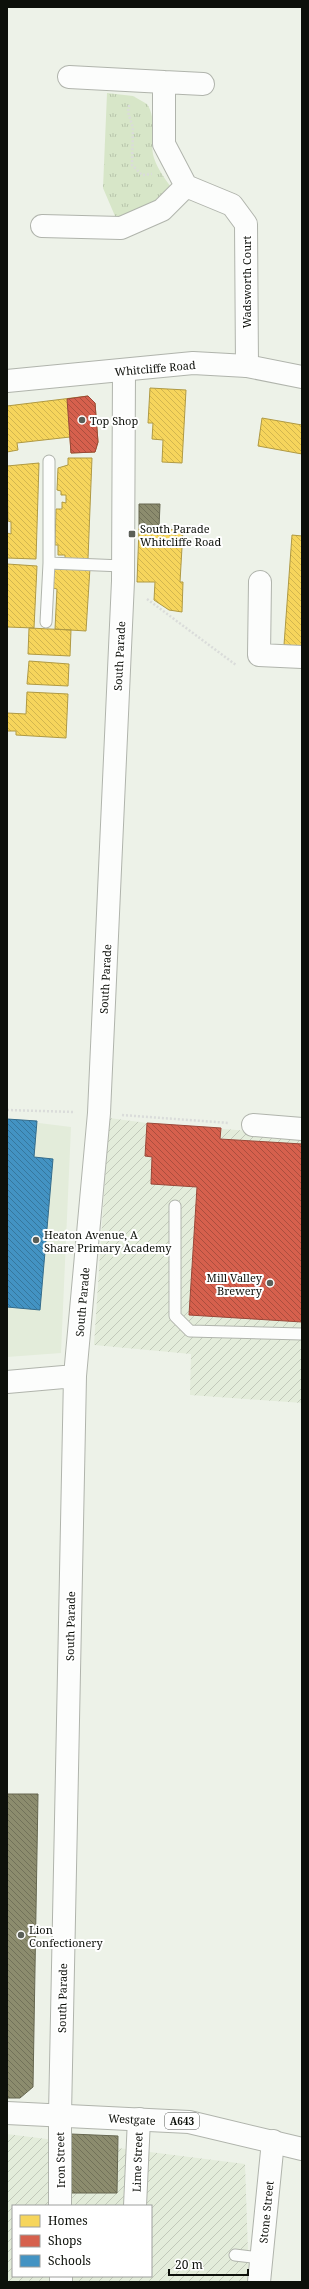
<svg xmlns="http://www.w3.org/2000/svg" width="309" height="2289" font-family="'Noto Serif',serif">
	<defs>
		<pattern id="industrial-furrows" width="10" height="10" patternUnits="userSpaceOnUse"><rect width="10" height="10" fill="#e3ecda"/><path d="M-1 1l2-2M0 10L10 0M9 11l2-2" fill="none" stroke="#c2c9ba"/></pattern>
		<pattern id="grass-tufts" width="24" height="20" patternUnits="userSpaceOnUse"><rect width="24" height="20" fill="#d7e6c8"/><path d="M3 7l-1-3M5 7V3M7 7l1-3M15 17l-1-3M17 17v-4M19 17l1-3" fill="none" stroke="#b7c4aa"/></pattern>
		<pattern id="homes-back-hatch" width="6" height="6" patternUnits="userSpaceOnUse"><rect width="6" height="6" fill="#f6d55c"/><path d="M-1 5l2 2M0 0l6 6M5-1l2 2" fill="none" stroke="#d2b64f"/></pattern>
		<pattern id="shops-back-hatch" width="6" height="6" patternUnits="userSpaceOnUse"><rect width="6" height="6" fill="#d6604d"/><path d="M-1 5l2 2M0 0l6 6M5-1l2 2" fill="none" stroke="#ac4e3e"/></pattern>
		<pattern id="schools-back-hatch" width="6" height="6" patternUnits="userSpaceOnUse"><rect width="6" height="6" fill="#4393c3"/><path d="M-1 5l2 2M0 0l6 6M5-1l2 2" fill="none" stroke="#36779d"/></pattern>
		<pattern id="industry-back-hatch" width="6" height="6" patternUnits="userSpaceOnUse"><rect width="6" height="6" fill="#8c8c6e"/><path d="M-1 5l2 2M0 0l6 6M5-1l2 2" fill="none" stroke="#717159"/></pattern>
	</defs>
	<rect width="100%" height="100%" fill="#edf2e8"/>
	<!-- built -->
	<path fill="#e3ecda" d="M7,1119L71,1127L61,1353L7,1357Z"/>
	<!-- industrial -->
	<path fill="url(#industrial-furrows)" fill-rule="evenodd" d="M109,1118L147,1123L302,1135V1403L190,1395L191,1354L94,1345Z
		M7,2134L245,2164L249,2282H7ZM13,2206H151V2276H13Z"/>
	<!-- grass -->
	<path fill="url(#grass-tufts)" d="M107,93L133,96L147,104C158,120 149,141 154,158C158,170 166,180 173,190L132,217L115,216L103,188Z"/>
	<!-- homes -->
	<path fill="url(#homes-back-hatch)" stroke="#b09a43" d="M150,388L186,390L182,463L162,462L163,440L152,439L153,423H148Z
		M88,396L95,403L98,442L95,452L71,453L70,437L17,443L18,450L7,452V406Z
		M262,418L302,425V454L258,446Z
		M68,458H92L88,559L65,560V555H58V545H55L56,509H62V502L66,503V495H61V491L57,490L58,468L68,465Z
		M39,463L36,559L7,558V533L11,534V522L8,521L7,466Z
		M139,528L183,530L180,582H183L182,612L169,610L154,600L155,582H137Z
		M292,535L302,536V646L284,645Z
		M7,564L37,566L34,628L7,627Z
		M54,566L90,568L86,631L55,629L57,589L53,588Z
		M29,628L71,630L70,656L28,654Z
		M29,661L69,664L68,686L27,684Z
		M27,692L68,694L66,738L16,735V731H7V713L26,714Z"/>
	<!-- shops -->
	<path fill="url(#shops-back-hatch)" stroke="#9a4839" d="M88,396L95,403L98,442L95,452L71,453L67,399Z
		M147,1123L221,1128L220,1139L302,1144V1322L189,1315L197,1187L151,1184L152,1157L145,1156Z"/>
	<!-- schools -->
	<path fill="url(#schools-back-hatch)" stroke="#336c8c" d="M7,1119L37,1121L34,1157L53,1159L40,1310L7,1307Z"/>
	<!-- industry -->
	<path fill="url(#industry-back-hatch)" stroke="#666750" d="M139,504H160L159,528H139Z
		M7,1794H38L33,2087L20,2098H7Z
		M71,2134L118,2136L117,2193H69Z"/>
	<g fill="none" stroke-linecap="round" stroke-linejoin="round">
		<!-- lane casing -->
		<g stroke="#b0b4ac" stroke-width="13">
			<path id="lane" d="M49,461V563L123,566
				M46,622L49,563
				M175,1206V1316L190,1331L302,1334
				M235,2255L261,2258"/>
		</g>
		<!-- street casing -->
		<g stroke="#b0b4ac" stroke-width="24">
			<path id="street" d="M69,77L164,82V144L186,186L232,205L246,224L247,366
				M164,82L203,84
				M42,226L121,228L162,210L186,186
				M260,582L259,655L302,657
				M253,1125L302,1129
				M7,1382L75,1376
				M60,2206V2115L75,1376L99,1113L123,581L124,371
				M135,2206L139,2119
				M61,2276V2282
				M259,2282L273,2141"/>
		</g>
		<!-- secondary casing -->
		<g stroke="#b0b4ac" stroke-width="24">
			<path id="secondary" d="M7,381L193,363L247,366L302,377"/>
		</g>
		<!-- primary casing -->
		<g stroke="#b0b4ac" stroke-width="24">
			<path id="primary" d="M7,2113L189,2122L302,2149"/>
		</g>
		<!-- path -->
		<path stroke="#dadcda" stroke-width="2.5" stroke-dasharray="2 2" stroke-linecap="butt" d="M129,105L128,112L133,128L132,165L142,175L152,174
			M147,599L236,665
			M7,1110L75,1112
			M122,1115L229,1123"/>
		<!-- lane -->
		<use href="#lane" stroke="#fcfdfc" stroke-width="11"/>
		<!-- street -->
		<use href="#street" stroke="#fcfdfc" stroke-width="22"/>
		<!-- secondary -->
		<use href="#secondary" stroke="#fcfdfc" stroke-width="22"/>
		<!-- primary -->
		<use href="#primary" stroke="#fcfdfc" stroke-width="22"/>
	</g>
	<!-- markers -->
	<g fill="#5b5f58" stroke="#fff" stroke-width="1.5">
		<circle cx="82" cy="420" r="4"/>
		<rect x="128" y="530" width="8" height="8" rx="2"/>
		<circle cx="36" cy="1240" r="4"/>
		<circle cx="270" cy="1283" r="4"/>
		<circle cx="21" cy="1935" r="4"/>
	</g>
	<g text-anchor="middle" dominant-baseline="central" stroke-width="4" stroke-linejoin="round" paint-order="stroke">
		<!-- shield labels -->
		<rect fill="#fff" stroke="#565854" stroke-width="1" x="165" y="2113" width="34" height="16" rx="3"/>
		<g font-size="10" font-weight="bold" fill="#0d100a">
			<text x="182" y="2121">A643</text>
		</g>
		<!-- street labels -->
		<g font-size="11" fill="#0d100a" stroke="#fff">
			<text transform="translate(246 282) rotate(-90)">Wadsworth Court</text>
			<text transform="translate(155 368) rotate(-5)">Whitcliffe Road</text>
			<text transform="translate(119 656) rotate(-87)">South Parade</text>
			<text transform="translate(105 979) rotate(-87)">South Parade</text>
			<text transform="translate(82 1302) rotate(-85)">South Parade</text>
			<text transform="translate(70 1626) rotate(-89)">South Parade</text>
			<text transform="translate(62 1998) rotate(-89)">South Parade</text>
			<text transform="translate(132 2119) rotate(3)">Westgate</text>
			<text transform="translate(60 2160) rotate(-91)">Iron Street</text>
			<text transform="translate(137 2162) rotate(-88)">Lime Street</text>
			<text transform="translate(266 2212) rotate(-84)">Stone Street</text>
		</g>
		<!-- poi labels -->
		<g font-size="11" fill="#0d100a" stroke="#fff" text-anchor="start">
			<text x="90" y="420">Top Shop</text>
			<text x="140" y="528">South Parade<tspan x="140" dy="13">Whitcliffe Road</tspan></text>
			<text x="44" y="1234">Heaton Avenue, A<tspan x="44" dy="13">Share Primary Academy</tspan></text>
			<text x="262" y="1277" text-anchor="end">Mill Valley<tspan x="262" dy="13">Brewery</tspan></text>
			<text x="29" y="1929">Lion<tspan x="29" dy="13">Confectionery</tspan></text>
		</g>
	</g>
	<!-- border -->
	<rect width="309" height="2289" fill="none" stroke="#0d100a" stroke-width="16"/>
	<!-- legend -->
	<rect x="12" y="2205" width="140" height="72" fill="#ffffff" stroke="#9e9f9d"/>
	<rect x="20" y="2215" width="20" height="12" fill="#f6d55c" stroke="#9e9f9d"/>
	<text x="48" y="2225" font-size="12" fill="#0d100a">Homes</text>
	<rect x="20" y="2235" width="20" height="12" fill="#d6604d" stroke="#9e9f9d"/>
	<text x="48" y="2245" font-size="12" fill="#0d100a">Shops</text>
	<rect x="20" y="2255" width="20" height="12" fill="#4393c3" stroke="#9e9f9d"/>
	<text x="48" y="2265" font-size="12" fill="#0d100a">Schools</text>
	<!-- scale -->
	<path d="M169 2269v6h79v-6" fill="none" stroke="#0d100a" stroke-width="2"/>
	<text x="175" y="2269" font-size="12" fill="#0d100a" stroke="#ffffff" stroke-width="3" paint-order="stroke">20 m</text>
</svg>
